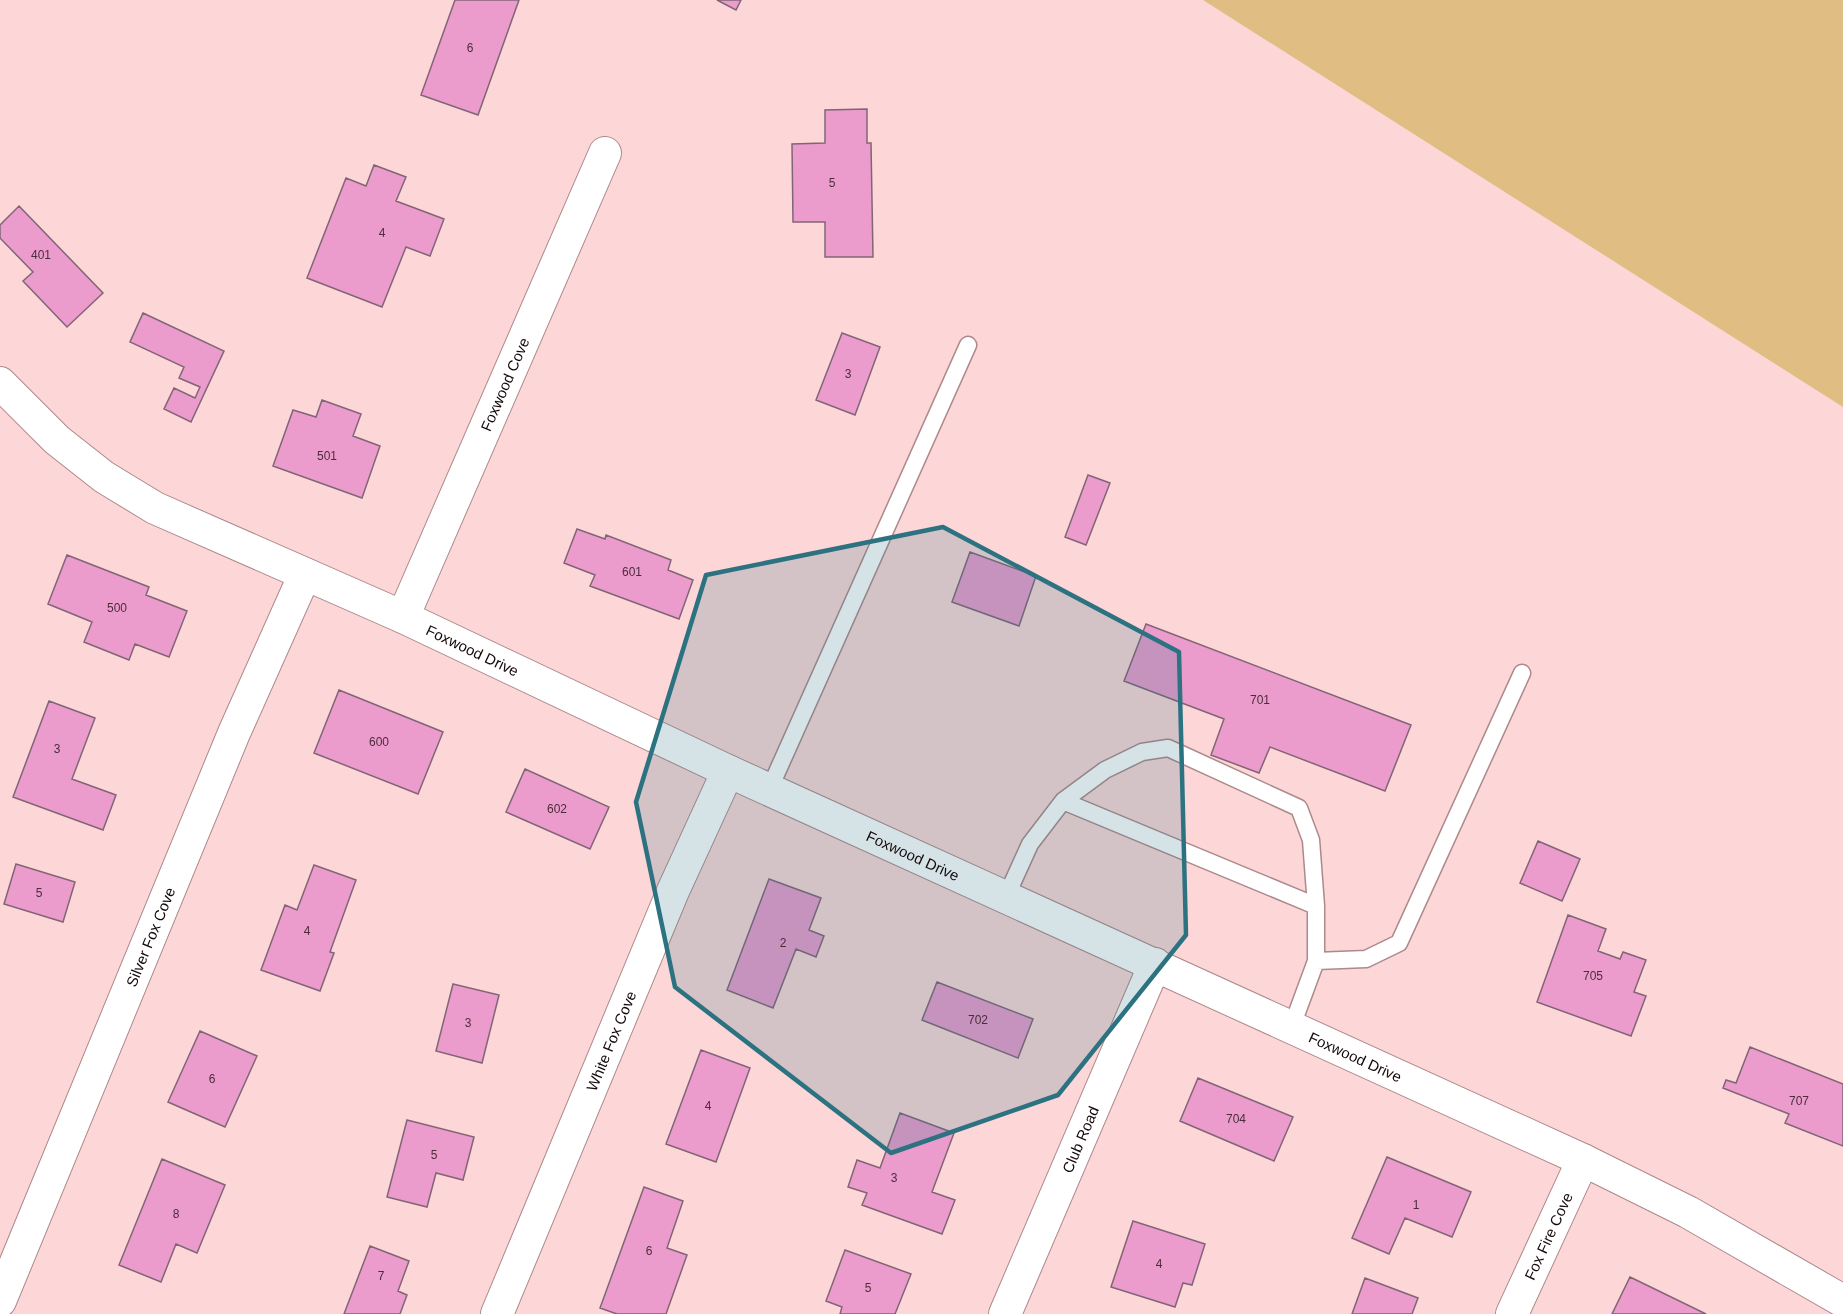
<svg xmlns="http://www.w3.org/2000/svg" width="1843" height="1314" font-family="Helvetica,sans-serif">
	<rect width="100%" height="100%" fill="#fdd6d7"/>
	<!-- green -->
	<path fill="#e0be83" d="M1203,0H1843V407Z"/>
	<!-- building -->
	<path fill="#eb9ccc" stroke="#816576" stroke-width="1.5" d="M455,0H519L478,115L421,95Z
		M717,0H741L736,10Z
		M867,109V143H871L873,257H825V222H793L792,144L825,143V110Z
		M374,165L406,177L396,201L444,219L430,256L406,247L382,307L307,278L346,178L366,186Z
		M19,206L103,293L67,327L23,281L33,272L0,238V225Z
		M143,313L224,351L191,422L164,409L174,388L195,398L200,387L179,378L184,367L130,342Z
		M842,333L880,347L855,415L816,400Z
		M322,400L361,414L353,436L380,446L362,498L273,466L293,410L316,417Z
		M1088,475L1110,483L1086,545L1065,537Z
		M577,529L605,539L606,535L671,560L668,570L693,580L679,619L590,586L595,575L564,563Z
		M970,552L1036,576L1019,626L952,602Z
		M67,555L149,587L146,595L187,611L169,657L135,644L129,660L84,642L92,622L48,604Z
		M1146,624L1411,725L1385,791L1270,747L1259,773L1211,755L1224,719L1124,681Z
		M339,690L443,732L418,794L314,753Z
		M49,701L95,718L72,779L116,795L103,830L13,797Z
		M525,769L609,807L590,849L506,812Z
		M1538,841L1580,859L1562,901L1520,883Z
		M16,864L75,882L63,922L4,904Z
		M314,865L356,880L330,952L334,953L320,991L261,970L285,905L297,910Z
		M769,879L821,898L809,930L824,936L816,957L796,949L773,1008L727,990Z
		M1568,915L1606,929L1598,951L1620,959L1623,952L1646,960L1634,992L1646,996L1631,1036L1537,1002Z
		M937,982L1033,1019L1018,1058L922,1020Z
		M453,984L499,995L482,1063L436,1051Z
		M200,1031L257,1056L225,1127L168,1102Z
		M1750,1047L1843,1084V1146L1785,1123L1789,1114L1723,1088L1726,1080L1736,1083Z
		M701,1050L750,1068L716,1162L666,1144Z
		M1198,1078L1293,1117L1274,1161L1180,1121Z
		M900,1113L954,1133L932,1192L955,1200L942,1234L862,1205L867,1193L848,1187L857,1160L880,1168Z
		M407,1120L474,1137L463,1180L436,1173L427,1207L387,1197Z
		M1387,1157L1471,1192L1452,1237L1405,1218L1389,1254L1352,1238Z
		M162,1159L225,1185L197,1253L176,1244L161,1282L119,1265Z
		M644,1187L683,1201L667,1248L687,1255L666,1314H617L600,1308Z
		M1133,1221L1205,1244L1192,1285L1183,1283L1175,1307L1111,1287Z
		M370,1246L409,1261L398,1291L407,1295L400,1314H344Z
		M845,1250L911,1274L895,1314H840L842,1307L826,1301Z
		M1630,1277L1706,1314H1612Z
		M1365,1278L1418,1298L1412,1314H1352Z"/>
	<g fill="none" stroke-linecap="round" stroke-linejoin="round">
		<!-- service casing -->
		<g stroke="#ad898b" stroke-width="19">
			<path id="service" d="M769,790L968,345
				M1063,801L1316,906
				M1006,897L1030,844L1063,801L1105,770L1142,752L1168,748L1299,808L1311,840L1316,906V961L1292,1026
				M1316,961L1366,959L1399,943L1522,673"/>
		</g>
		<!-- minor casing -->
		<g stroke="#ad898b" stroke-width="34">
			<g id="minor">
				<path id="s1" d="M0,383L57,440L104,477L155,508L403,617L728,771L1583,1160L1688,1212L1843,1301"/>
				<path id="s2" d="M403,617L605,153"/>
				<path id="s3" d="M0,1301L234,733L305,574"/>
				<path id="s4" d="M497,1314L673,891L728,771"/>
				<path id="s5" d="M1005,1314L1155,964"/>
				<path id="s6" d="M1512,1314L1583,1160"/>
			</g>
		</g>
		<!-- service -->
		<use href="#service" stroke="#fff" stroke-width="16"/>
		<!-- minor -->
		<use href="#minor" stroke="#fff" stroke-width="32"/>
	</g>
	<!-- marked area -->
	<path fill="#2c7280" fill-opacity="0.2" stroke="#2c7280" stroke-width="4.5" stroke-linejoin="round" d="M943,527L1179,652L1186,935L1058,1095L891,1153L675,987L636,802L706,575Z"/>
	<g text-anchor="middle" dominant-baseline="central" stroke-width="6" stroke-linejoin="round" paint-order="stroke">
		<!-- number labels -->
		<g font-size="12" fill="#4a2e3a">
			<text x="470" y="48">6</text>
			<text x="832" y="183">5</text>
			<text x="382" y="233">4</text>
			<text x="41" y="255">401</text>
			<text x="848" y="374">3</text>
			<text x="327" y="456">501</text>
			<text x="632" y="572">601</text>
			<text x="117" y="608">500</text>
			<text x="1260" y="700">701</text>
			<text x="379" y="742">600</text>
			<text x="57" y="749">3</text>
			<text x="557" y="809">602</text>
			<text x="39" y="893">5</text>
			<text x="307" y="931">4</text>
			<text x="783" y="943">2</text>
			<text x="1593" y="976">705</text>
			<text x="978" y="1020">702</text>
			<text x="468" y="1023">3</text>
			<text x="212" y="1079">6</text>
			<text x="1799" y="1101">707</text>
			<text x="708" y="1106">4</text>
			<text x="1236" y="1119">704</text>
			<text x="434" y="1155">5</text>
			<text x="894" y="1178">3</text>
			<text x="1416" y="1205">1</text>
			<text x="176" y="1214">8</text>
			<text x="649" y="1251">6</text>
			<text x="1159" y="1264">4</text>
			<text x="381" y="1276">7</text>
			<text x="868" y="1288">5</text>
		</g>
		<!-- street labels -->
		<g font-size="15" fill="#15090a" stroke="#faeaea">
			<text stroke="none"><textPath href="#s2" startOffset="254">Foxwood Cove</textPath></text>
			<text stroke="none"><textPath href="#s1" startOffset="548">Foxwood Drive</textPath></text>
			<text stroke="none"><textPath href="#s1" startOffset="1034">Foxwood Drive</textPath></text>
			<text stroke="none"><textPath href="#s3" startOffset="394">Silver Fox Cove</textPath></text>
			<text stroke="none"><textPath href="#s4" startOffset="296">White Fox Cove</textPath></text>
			<text stroke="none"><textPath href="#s1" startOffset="1520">Foxwood Drive</textPath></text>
			<text stroke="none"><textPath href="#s5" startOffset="190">Club Road</textPath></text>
			<text stroke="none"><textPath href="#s6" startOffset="86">Fox Fire Cove</textPath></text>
		</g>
	</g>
</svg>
